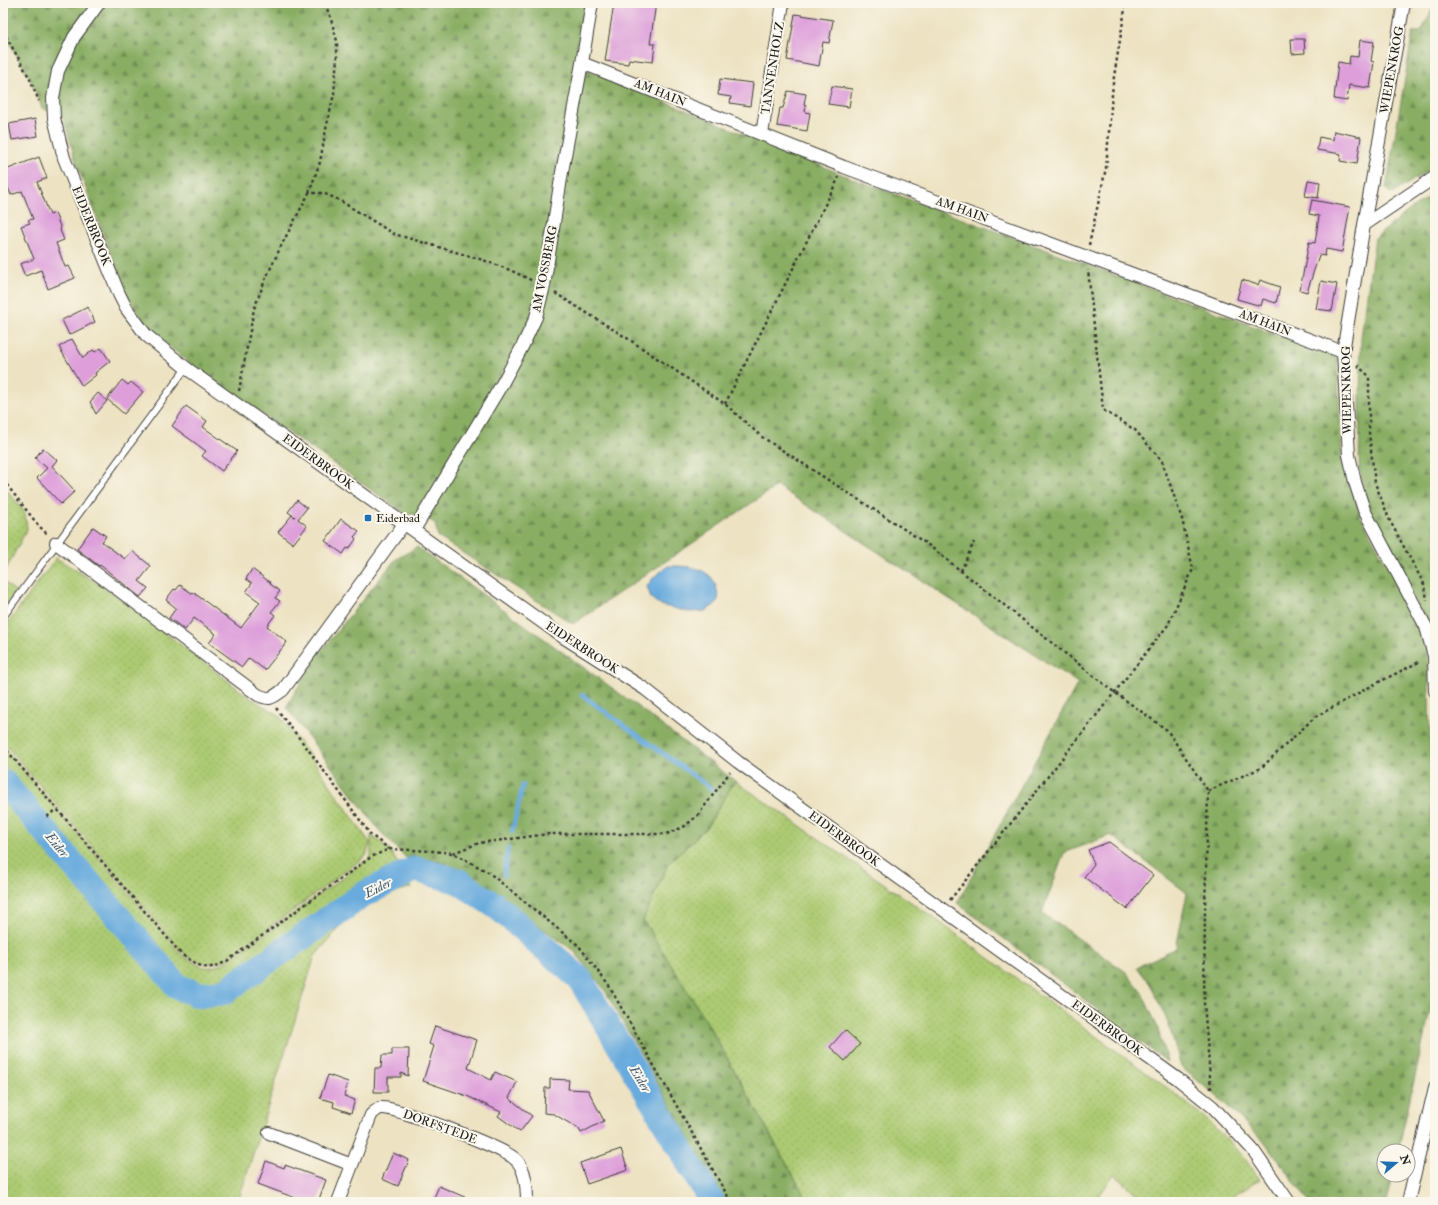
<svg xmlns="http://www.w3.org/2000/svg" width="1438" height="1205" font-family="'IM FELL Double Pica',serif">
	<defs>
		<pattern id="grass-dots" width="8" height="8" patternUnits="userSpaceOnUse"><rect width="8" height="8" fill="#acca72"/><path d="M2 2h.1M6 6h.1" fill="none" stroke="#93ad62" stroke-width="1.8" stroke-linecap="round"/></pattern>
		<pattern id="forest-firs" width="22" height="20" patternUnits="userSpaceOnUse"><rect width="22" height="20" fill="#89ae64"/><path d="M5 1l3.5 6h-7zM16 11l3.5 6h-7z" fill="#6f8d52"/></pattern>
	</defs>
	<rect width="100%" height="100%" fill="#fbf7ec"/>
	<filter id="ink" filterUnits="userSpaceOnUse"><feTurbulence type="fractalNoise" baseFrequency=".025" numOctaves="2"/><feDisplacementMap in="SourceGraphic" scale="8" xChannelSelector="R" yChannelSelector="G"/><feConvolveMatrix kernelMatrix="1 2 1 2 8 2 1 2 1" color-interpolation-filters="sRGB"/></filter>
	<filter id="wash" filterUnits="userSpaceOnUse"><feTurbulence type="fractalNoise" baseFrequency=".012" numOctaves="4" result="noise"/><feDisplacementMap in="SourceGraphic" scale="16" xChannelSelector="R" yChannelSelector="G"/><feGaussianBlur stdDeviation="0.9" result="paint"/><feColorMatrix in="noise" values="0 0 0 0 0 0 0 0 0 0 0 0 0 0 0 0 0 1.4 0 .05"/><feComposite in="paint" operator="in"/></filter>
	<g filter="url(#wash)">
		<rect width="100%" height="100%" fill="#ede3c3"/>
		<!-- grass -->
		<path fill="url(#grass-dots)" stroke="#647347" d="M3,485L25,513L27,529L3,575Z
			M56,558L110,591L250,698L279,715L308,753L370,843L366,856L227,959C205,967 201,965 182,952L3,742V630Z
			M3,581L16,592L3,608Z
			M3,746L182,955C201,966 205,973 227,961L371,857V835L389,849L412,887L360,903L315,956L238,1202H3Z
			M735,781L931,916L1170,1090L1205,1118L1244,1157L1259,1180L1224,1202H1146L1114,1174L1095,1202H808L709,1026L643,920L668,864L706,828Z"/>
		<!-- forest -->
		<path fill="url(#forest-firs)" stroke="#526540" d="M3,3H585L576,65L846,176L1337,357L1342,461L1360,515L1423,631L1428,652L1431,781L1432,1002L1398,1151H1384V1175H1393L1387,1202H1309L1264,1141L1219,1098L1181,1067L1168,1022L1150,984L1137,967L1176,948L1187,893L1111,835L1064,853L1042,913L1126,972L1142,993L1157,1026L1167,1062L957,903L1078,683L777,486L573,624L438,537L435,523L418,514L406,515L403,512L192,365L152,332L133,305L125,291L75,159L64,119L42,108L29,77L3,31Z
			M1435,4V166L1392,194L1386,188L1413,32H1421Z
			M1435,193V641L1369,510L1359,469L1361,338L1375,238L1407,212Z
			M417,547L630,701L735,781L706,828L668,864L643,920L709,1026L808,1202H725L604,989L574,951L464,873L435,860L406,858L379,830L286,707L317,656L395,560Z"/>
		<!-- water -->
		<path fill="#69abdd" stroke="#42647c" d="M668,566C685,566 704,566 714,581C716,586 717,591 719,596L716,604L705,611L689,612L660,605L651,598L647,586L654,577Z"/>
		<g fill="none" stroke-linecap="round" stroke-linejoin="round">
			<!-- stream -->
			<path stroke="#69abdd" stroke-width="4.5" d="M582,695L712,789
				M512,832L523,785
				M504,875L508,848
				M500,909L501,895"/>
			<!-- river -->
			<path stroke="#69abdd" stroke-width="26" d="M3,782L178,987L199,995L224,992L364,894L415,869L458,881L500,909L580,979L712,1202"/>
		</g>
		<g id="blocks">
			<!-- building -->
			<path fill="#dd9eda" d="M614,3H656L650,44H655L653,62L629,59L628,64L605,61Z
				M795,14L833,20L829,43L823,42L819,66L787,60Z
				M1291,39H1304L1305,53L1292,54Z
				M1360,40L1374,42L1371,61L1374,62L1370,88L1349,85L1347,101L1334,99L1338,62L1349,64L1350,56L1358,57Z
				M720,79L753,83L750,106L730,103L731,97L718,95Z
				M832,86L852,89L849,107L828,104Z
				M788,91L806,94L804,104L806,105L805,112L810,113L807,131L777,126L780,108H783Z
				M35,119L38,136L12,140L9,124Z
				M1334,131L1361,137L1357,164L1340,161L1341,154L1317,150L1319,137L1333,140Z
				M39,157L47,178L37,182L50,215L55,213L61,229L60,230L64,240L56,243L65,267L69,266L75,278L48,289L41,270L25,276L20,264L34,259L21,226L30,223L28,220L33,219L22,191L11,195L3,174V171Z
				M1308,180L1320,182L1318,198L1305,196Z
				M1312,200L1350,207L1342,252L1326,249L1325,256L1319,255L1307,292L1300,290L1309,242L1315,243L1319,216L1309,214Z
				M1242,280L1258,285L1260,280L1280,287L1276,303L1263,299L1261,306L1237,299Z
				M1321,281L1337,284L1332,311L1316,309Z
				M88,307L95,322L69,335L62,320Z
				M72,339L83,358L93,350L95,352L101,348L110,361L95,373L96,375L82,386L59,347Z
				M122,380L128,385L131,382L143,392L124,414L107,399Z
				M98,393L107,401L96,414L90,402Z
				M186,406L207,421L203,427L237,451L222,471L202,456L206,451L172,426Z
				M43,448L57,460L52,466L75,491L61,504L37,478L47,468L35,458Z
				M297,500L307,508L298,519L307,526L293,544L278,532L292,515L295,517L288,512Z
				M341,519L359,531L354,537L356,539L349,549L347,548L343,554L325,541Z
				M93,527L106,536L102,542L125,559L132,551L151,566L139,581L148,588L140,597L100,565L99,566L77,549Z
				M252,569L271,583L270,584L280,591L275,598L280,601L271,612L275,615L267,626L287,642L265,670L249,658L242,667L209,643L216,634L194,618L185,630L169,618L176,608L166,600L174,589L176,590L180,585L193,594L194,593L241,628L260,602L246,592L252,583L246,579Z
				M1109,842L1153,875L1127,909L1084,877L1094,864L1088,850Z
				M435,1026L477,1040L468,1068L491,1080L495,1072L517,1082L509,1098L532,1116L520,1132L498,1116L501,1112L467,1096L423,1081L434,1046L429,1044Z
				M845,1030L860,1044L845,1061L830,1047Z
				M392,1049H409L408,1076L401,1073V1077H388V1092H374L375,1068H381L382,1055H392Z
				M328,1075L348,1082L344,1096L355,1100L351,1113L333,1107L334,1102L320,1098Z
				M550,1079L569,1080L568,1089L588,1090L604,1121L581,1133L579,1129L554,1114L544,1113L545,1088H550Z
				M621,1149L628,1170L587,1184L580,1163Z
				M393,1153L409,1160L398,1186L382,1179Z
				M266,1161L284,1168L285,1165L326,1180L318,1202H306L258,1184Z
				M439,1186L476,1202H432Z"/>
		</g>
	</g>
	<g filter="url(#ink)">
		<use href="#blocks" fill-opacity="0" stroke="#3b3a35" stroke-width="1"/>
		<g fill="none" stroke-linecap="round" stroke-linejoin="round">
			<!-- service casing -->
			<g stroke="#3b3a35" stroke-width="8">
				<path id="service" d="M3,617L186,368"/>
			</g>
			<!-- minor casing -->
			<g stroke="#3b3a35" stroke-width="14">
				<path id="minor" d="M99,3L74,37L58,71L53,98L54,118L64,158L119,294L126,308L146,335L186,368L563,637L645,689L738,762L1178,1079L1213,1107L1253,1150L1289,1202
					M1404,3L1364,225L1343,352L1349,455L1355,482L1364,510L1426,627L1434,656L1435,691
					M582,63L844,167L1343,352
					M762,134L783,3
					M1364,225L1435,177
					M414,530L502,384L522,347L536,317L544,286L562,172L582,63L592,3
					M56,543L258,695C271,701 273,697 283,690L404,524
					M269,1133L352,1165
					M338,1202L371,1115C374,1112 377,1109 381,1108C394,1106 504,1148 515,1159C526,1168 527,1188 527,1202
					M1408,1202L1435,1087"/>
			</g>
			<!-- path -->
			<path stroke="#3b3a35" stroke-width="2.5" stroke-dasharray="3 3" stroke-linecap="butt" d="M3,31L29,77L39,101
				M309,193L320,162L326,129L334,94L337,58V41L329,12L322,3
				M1089,245L1106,168L1113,83L1126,3
				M555,293L627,338L725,404L762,437L927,544L1114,692L1167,730L1208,791L1205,911L1204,1003L1211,1089
				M1357,365L1369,376V433L1375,483L1390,521L1425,586L1427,600
				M239,391L254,309L265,280L282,244L309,193H323L339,200L394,234L483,260L510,270L533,281
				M725,404L839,177
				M3,480L38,525L47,534
				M961,571L974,542
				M276,708L310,752L371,835L389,849
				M3,746L182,955C201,966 205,973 227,961L371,857L389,849L433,851L453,853L488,872L579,946L609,986L731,1202
				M1208,791L1261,768L1315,717L1375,684L1421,661
				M47,817L56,809
				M453,853L479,843L549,834H667L685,826L698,815L730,772
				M950,900L1168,625L1193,569L1182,519L1162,461L1135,430L1103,410L1088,270"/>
			<!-- service -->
			<use href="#service" stroke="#fff" stroke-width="6"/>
			<!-- minor -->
			<use href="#minor" stroke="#fff" stroke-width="12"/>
		</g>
	</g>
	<!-- markers -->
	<rect fill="#1f6fb2" stroke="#fbf7ec" stroke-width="1.5" x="364" y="514" width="8" height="8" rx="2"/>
	<g text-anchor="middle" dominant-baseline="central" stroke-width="4" stroke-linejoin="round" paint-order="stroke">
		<!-- street labels -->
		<g font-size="12" fill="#1c1c1c" stroke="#fbf7ec">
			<text transform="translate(773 68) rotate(-81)">TANNENHOLZ</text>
			<text transform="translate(1392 70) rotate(-80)">WIEPENKROG</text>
			<text transform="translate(660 93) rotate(22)">AM HAIN</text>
			<text transform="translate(962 210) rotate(20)">AM HAIN</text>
			<text transform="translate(91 226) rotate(68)">EIDERBROOK</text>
			<text transform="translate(545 269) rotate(-79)">AM VOSSBERG</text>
			<text transform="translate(1265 323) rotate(21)">AM HAIN</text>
			<text transform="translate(1347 390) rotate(-91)">WIEPENKROG</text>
			<text transform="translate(318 462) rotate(36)">EIDERBROOK</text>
			<text transform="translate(582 648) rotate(33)">EIDERBROOK</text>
			<text transform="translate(844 839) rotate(36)">EIDERBROOK</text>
			<text transform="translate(1107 1028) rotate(36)">EIDERBROOK</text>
			<text transform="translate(440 1127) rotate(20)">DORFSTEDE</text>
		</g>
		<!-- poi labels -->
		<g font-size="12" fill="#1c1c1c" stroke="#fbf7ec" text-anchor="start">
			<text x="376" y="518">Eiderbad</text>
		</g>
		<!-- water labels -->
		<g font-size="13" font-style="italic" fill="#3f5c73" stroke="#fbf7ec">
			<text transform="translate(57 845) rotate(50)">Eider</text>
			<text transform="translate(378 888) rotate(-27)">Eider</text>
			<text transform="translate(640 1079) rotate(59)">Eider</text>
		</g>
	</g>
	<!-- margin -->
	<rect width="1438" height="1205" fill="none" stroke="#fbf7ec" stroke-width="16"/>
	<!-- north arrow -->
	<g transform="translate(1396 1163) rotate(71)"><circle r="19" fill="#fbf7ec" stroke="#a29f99"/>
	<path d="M0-3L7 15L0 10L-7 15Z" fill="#1f6fb2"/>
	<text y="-6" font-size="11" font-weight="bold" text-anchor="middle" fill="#1c1c1c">N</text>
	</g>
</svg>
